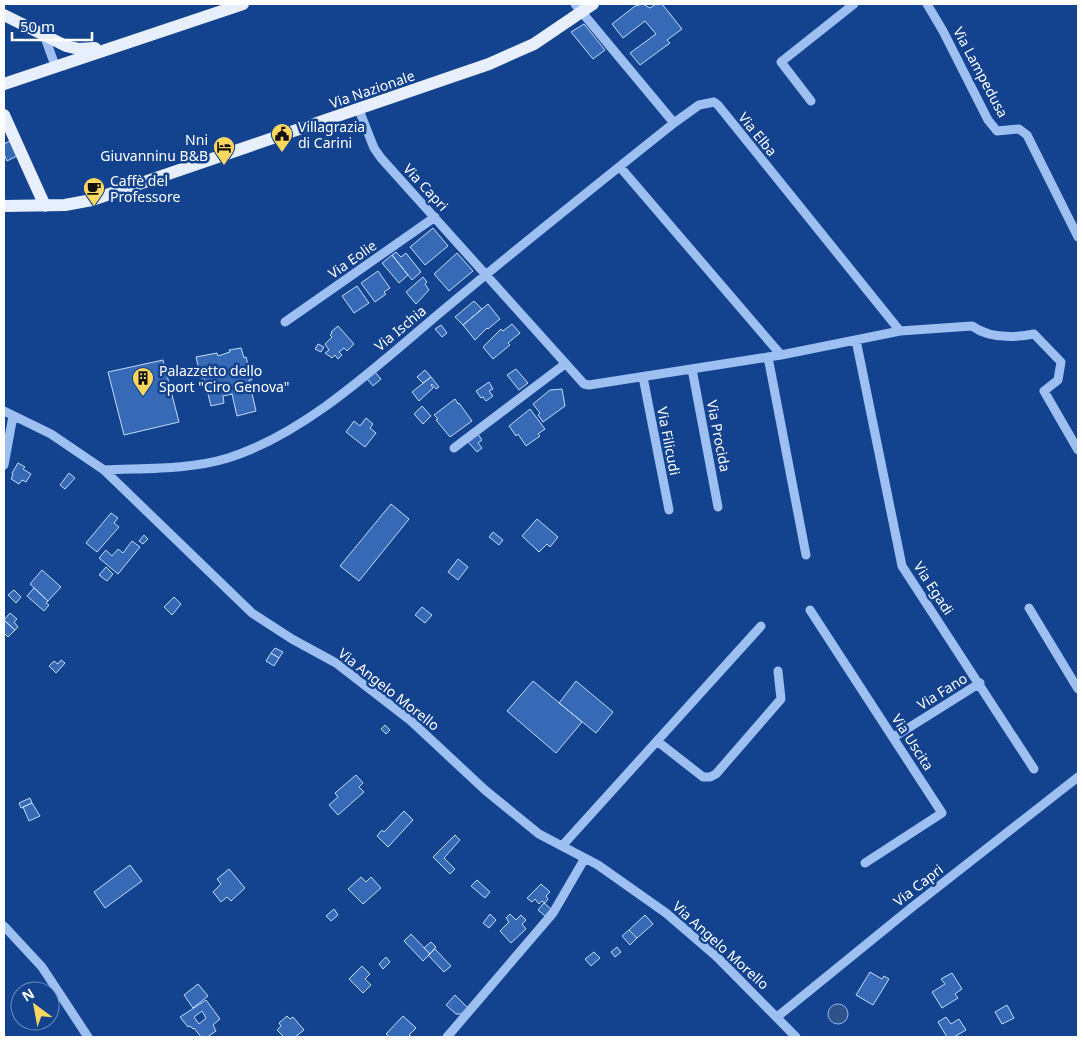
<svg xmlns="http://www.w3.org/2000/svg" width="1082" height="1041" font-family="'Noto Sans',sans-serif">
	<rect width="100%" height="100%" fill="#13438e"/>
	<!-- water -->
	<path fill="#2f528a" stroke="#8fb9f4" d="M828 1014a10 10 0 1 1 20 0a10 10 0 1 1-20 0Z"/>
	<!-- building -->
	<path fill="#376ab6" stroke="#c4dbfc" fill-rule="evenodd" d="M643,4L650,8L656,4H662L682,29L667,40L670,43L640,65L630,53L656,34L645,21L623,38L612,24L635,6Z
		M584,24L605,50L593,59L571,32Z
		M10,141L17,156L7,161L4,154V144Z
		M433,228L448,246L425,265L410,247Z
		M396,252L401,257L406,253L421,272L412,280L392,255Z
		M457,253L473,271L449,291L434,274Z
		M392,255L408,275L399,283L382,263Z
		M378,271L390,288L384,292L386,294L375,302L361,283Z
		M423,277L427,282L425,284L429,290L416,304L406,292Z
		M357,286L369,303L354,313L342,296Z
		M474,301L482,309L463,325L455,317Z
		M488,304L500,319L488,329L487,328L475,340L463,325Z
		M512,324L520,333L508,343L510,345L493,359L483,347L501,329L503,331Z
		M441,325L447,333L442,337L435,329Z
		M338,326L354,344L347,351L344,348L339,352L342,355L338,359L335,355L332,358L325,353L329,350L325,344L332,337L330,335L332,333L331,332Z
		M318,344L324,347L321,352L315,349Z
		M241,348L244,358L246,357L252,380H249L256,411L237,416L232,394L223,396L224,403L211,406L204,378H201L196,357L217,353L218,356L230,352L229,350Z
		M163,360L179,422L124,435L108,372Z
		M516,369L528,383L519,390L507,375Z
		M425,370L431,377L423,383L417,377Z
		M375,372L381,379L373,386L367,379Z
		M431,377L439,387L436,389L432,384L431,385L433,388L419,401L412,392Z
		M489,382L493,389L489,391L493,396L486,401L483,397L481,398L476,391Z
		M562,389L565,406L543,422L538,415L540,413L533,404L550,390Z
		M455,399L458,404L459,403L472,421L450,437L436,420L438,419L434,415Z
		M422,406L431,416L423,424L414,414Z
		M530,409L545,429L538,434L540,436L526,446L518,434L516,436L509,426Z
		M366,418L373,424L370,428L376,433L365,447L346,432L354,421L360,426Z
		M478,434L482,440L478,443L482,448L477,452L468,442Z
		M18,463L25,467L23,469L31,474L26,482L22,480L19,484L11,479L13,475L12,473Z
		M69,473L75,478L65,489L60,485Z
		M391,504L409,519L359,581L340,566Z
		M111,513L118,518L114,523L119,527L97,552L86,543Z
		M537,519L558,537L550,547L547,544L539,552L522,536Z
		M493,532L503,540L499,545L489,537Z
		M144,535L148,539L143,544L139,541Z
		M132,541L140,547L118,574L99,558L106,550L112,556L118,549L123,553Z
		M458,559L468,567L458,580L448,572Z
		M106,567L113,574L107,581L99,575Z
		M42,570L61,587L48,601L30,584Z
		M34,588L48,601L46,603L49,605L44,611L27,596Z
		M14,590L21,597L16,603L8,595Z
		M174,597L181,604L172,615L164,607Z
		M422,607L432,615L425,623L415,615Z
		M10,613L17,619L14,622L18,627L15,630L4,620Z
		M4,620L15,630L8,637L4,633Z
		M275,648L283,652L279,658L271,653Z
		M271,653L279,658L274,666L266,661Z
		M61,660L65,663L56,673L49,666L54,661L58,664Z
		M533,681L582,722L556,753L507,711Z
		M576,681L613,712L596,733L559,703Z
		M385,725L390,730L386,734L381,729Z
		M356,775L363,783L359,787L364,792L338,815L329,805L338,797L335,793Z
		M30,798L32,803L21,808L19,803Z
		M32,803L40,816L29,821L23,807Z
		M404,811L413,820L388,847L377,836L382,830L384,832Z
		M455,835L460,840L444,858L455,869L450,874L433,857Z
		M130,865L142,881L105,908L94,892Z
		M229,869L245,888L231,901L227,897L221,902L213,892L221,884L217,879Z
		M361,877L366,882L371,877L381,888L363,904L348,889Z
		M477,880L490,892L485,898L471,886Z
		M541,884L550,892L546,896L548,899L545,903L542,901L539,904L535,899L532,902L527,898Z
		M544,903L551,909L545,916L538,910Z
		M334,909L338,915L331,921L326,916Z
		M490,914L496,920L489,928L483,923Z
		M510,914L516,920L521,915L526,920L522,924L526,929L511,943L500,931L509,922L506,918Z
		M645,915L653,924L637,938L629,930Z
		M629,930L637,938L630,945L622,936Z
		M411,934L430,954L423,961L404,941Z
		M431,942L436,947L430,954L424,948Z
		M617,947L621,952L615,957L611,952Z
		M435,949L451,966L444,972L428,955Z
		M594,952L600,958L591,966L585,959Z
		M386,957L390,962L383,969L379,964Z
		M362,966L370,974L365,979L371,985L363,993L349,979Z
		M870,972L882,979L884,976L889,979L873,1005L856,995Z
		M952,973L962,989L955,994L958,998L942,1008L932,992L945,984L941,979Z
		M198,984L208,996L193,1008L184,995Z
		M455,995L469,1009L464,1014H456L446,1005Z
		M206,1000L220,1019L213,1025L216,1031L207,1037H201L194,1028L193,1029L190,1026L188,1027L180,1017ZM202,1011L206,1018L199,1024L194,1017Z
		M1007,1005L1014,1018L1002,1024L995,1012Z
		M287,1016L290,1019L293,1017L304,1030L295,1037H284L277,1030L281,1026L279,1023Z
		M403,1016L416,1028L409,1035L412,1037H390L386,1034Z
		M946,1017L951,1024L959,1019L966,1030L954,1037H947L938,1022Z"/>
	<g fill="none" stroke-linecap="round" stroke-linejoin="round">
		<!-- minor -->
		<path stroke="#9dbff1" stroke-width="9" d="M575,4L674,123L699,105L714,102L718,105L900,331
			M927,4L943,31L988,120L997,131L1019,129L1027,135L1078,237
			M44,35L56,68
			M811,101L781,62L854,4
			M359,110L374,148L381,158L584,384L589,385L781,355L900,331L972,326C990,339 1013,338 1034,334L1061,362L1058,380L1044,391L1078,450
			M620,167L781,355
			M285,322L435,217
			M856,340L902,566L1034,769
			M768,357L806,555
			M692,369L718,507
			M643,377L669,510
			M4,411L51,434L104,470L252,613L292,639L336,663L411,721L485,790L539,834L598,865L666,913L716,956L796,1037
			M454,448L565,364
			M4,465L13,416
			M104,470C145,468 189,470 228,458C311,432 387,356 453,302C526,241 600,182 674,123
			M1029,608L1078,689
			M810,610L942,813L865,863
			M894,737L980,683
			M657,741L703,777H710L716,774L781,699L778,671
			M562,846L761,626
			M4,926L42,967L88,1037
			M777,1017L911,908L1078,777
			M447,1037L553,913L585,858"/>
		<!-- major -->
		<path stroke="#e7efff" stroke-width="12" d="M4,15L66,46L79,49L95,48
			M4,84L243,4
			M4,115L45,206
			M4,206L65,205L92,200L489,64L534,44L593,4"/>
	</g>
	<!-- icons -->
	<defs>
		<g id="civic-pin" transform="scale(1.125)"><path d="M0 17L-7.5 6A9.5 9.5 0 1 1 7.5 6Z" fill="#ffd85d" stroke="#13438e"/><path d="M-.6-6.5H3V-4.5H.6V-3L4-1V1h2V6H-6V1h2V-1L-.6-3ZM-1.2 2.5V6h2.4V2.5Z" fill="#111"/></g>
		<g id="hotel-pin" transform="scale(1.125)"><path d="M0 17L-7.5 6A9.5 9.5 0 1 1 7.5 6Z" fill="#ffd85d" stroke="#13438e"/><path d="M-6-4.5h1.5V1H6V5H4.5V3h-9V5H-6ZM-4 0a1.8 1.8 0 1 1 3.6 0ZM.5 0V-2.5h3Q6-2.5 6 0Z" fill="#111"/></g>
		<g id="cafe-pin" transform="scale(1.125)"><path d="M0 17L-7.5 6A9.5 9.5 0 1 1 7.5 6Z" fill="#ffd85d" stroke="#13438e"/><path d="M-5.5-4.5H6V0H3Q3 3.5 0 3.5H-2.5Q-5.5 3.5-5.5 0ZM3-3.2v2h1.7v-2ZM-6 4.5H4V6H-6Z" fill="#111"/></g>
		<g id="building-pin" transform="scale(1.125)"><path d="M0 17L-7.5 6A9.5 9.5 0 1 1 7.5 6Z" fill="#ffd85d" stroke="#13438e"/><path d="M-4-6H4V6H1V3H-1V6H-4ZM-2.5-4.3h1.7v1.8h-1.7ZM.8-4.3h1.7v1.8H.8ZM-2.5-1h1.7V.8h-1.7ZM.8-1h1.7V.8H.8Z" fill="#111"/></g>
	</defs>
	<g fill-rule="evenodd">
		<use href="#civic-pin" x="282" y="134"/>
		<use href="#hotel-pin" x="224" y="147"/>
		<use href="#cafe-pin" x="94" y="188"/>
		<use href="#building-pin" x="143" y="378"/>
	</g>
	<g text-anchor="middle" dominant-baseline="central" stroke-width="5" stroke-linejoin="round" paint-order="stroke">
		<!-- street labels -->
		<g font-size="14" fill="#fff" stroke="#13438e">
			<text transform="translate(981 72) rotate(62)">Via Lampedusa</text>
			<text transform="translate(372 89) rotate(-19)">Via Nazionale</text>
			<text transform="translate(758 134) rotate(51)">Via Elba</text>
			<text transform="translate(426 187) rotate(47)">Via Capri</text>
			<text transform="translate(352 259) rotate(-35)">Via Eolie</text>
			<text transform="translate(400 328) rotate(-40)">Via Ischia</text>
			<text transform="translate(719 436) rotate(79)">Via Procida</text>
			<text transform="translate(669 441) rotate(79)">Via Filicudi</text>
			<text transform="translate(934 588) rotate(57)">Via Egadi</text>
			<text transform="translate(389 689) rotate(38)">Via Angelo Morello</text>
			<text transform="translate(942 691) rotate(-32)">Via Fano</text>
			<text transform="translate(913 742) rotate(57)">Via Uscita</text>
			<text transform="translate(918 885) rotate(-38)">Via Capri</text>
			<text transform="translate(721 945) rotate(42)">Via Angelo Morello</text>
		</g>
		<!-- poi labels -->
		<g font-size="14" fill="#fff" stroke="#13438e" text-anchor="start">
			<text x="298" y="126">Villagrazia<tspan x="298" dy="16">di Carini</tspan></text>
			<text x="208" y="139" text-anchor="end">Nni<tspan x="208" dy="16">Giuvanninu B&amp;B</tspan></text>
			<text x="110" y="180">Caffè del<tspan x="110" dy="16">Professore</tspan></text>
			<text x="159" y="370">Palazzetto dello<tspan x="159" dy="16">Sport "Ciro Genova"</tspan></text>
		</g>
	</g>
	<!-- border -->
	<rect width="1082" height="1041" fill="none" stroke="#ffffff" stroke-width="10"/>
	<!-- north arrow -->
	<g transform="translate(35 1006) rotate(328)"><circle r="24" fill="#13438e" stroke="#718ebb"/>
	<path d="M0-4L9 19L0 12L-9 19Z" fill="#ffd85d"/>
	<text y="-8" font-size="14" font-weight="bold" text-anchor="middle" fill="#ffffff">N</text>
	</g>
	<!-- scale -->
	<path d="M12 32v8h80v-8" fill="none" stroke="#ffffff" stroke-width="2.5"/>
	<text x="20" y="32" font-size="15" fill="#ffffff" stroke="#13438e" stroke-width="4" paint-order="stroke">50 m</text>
</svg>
